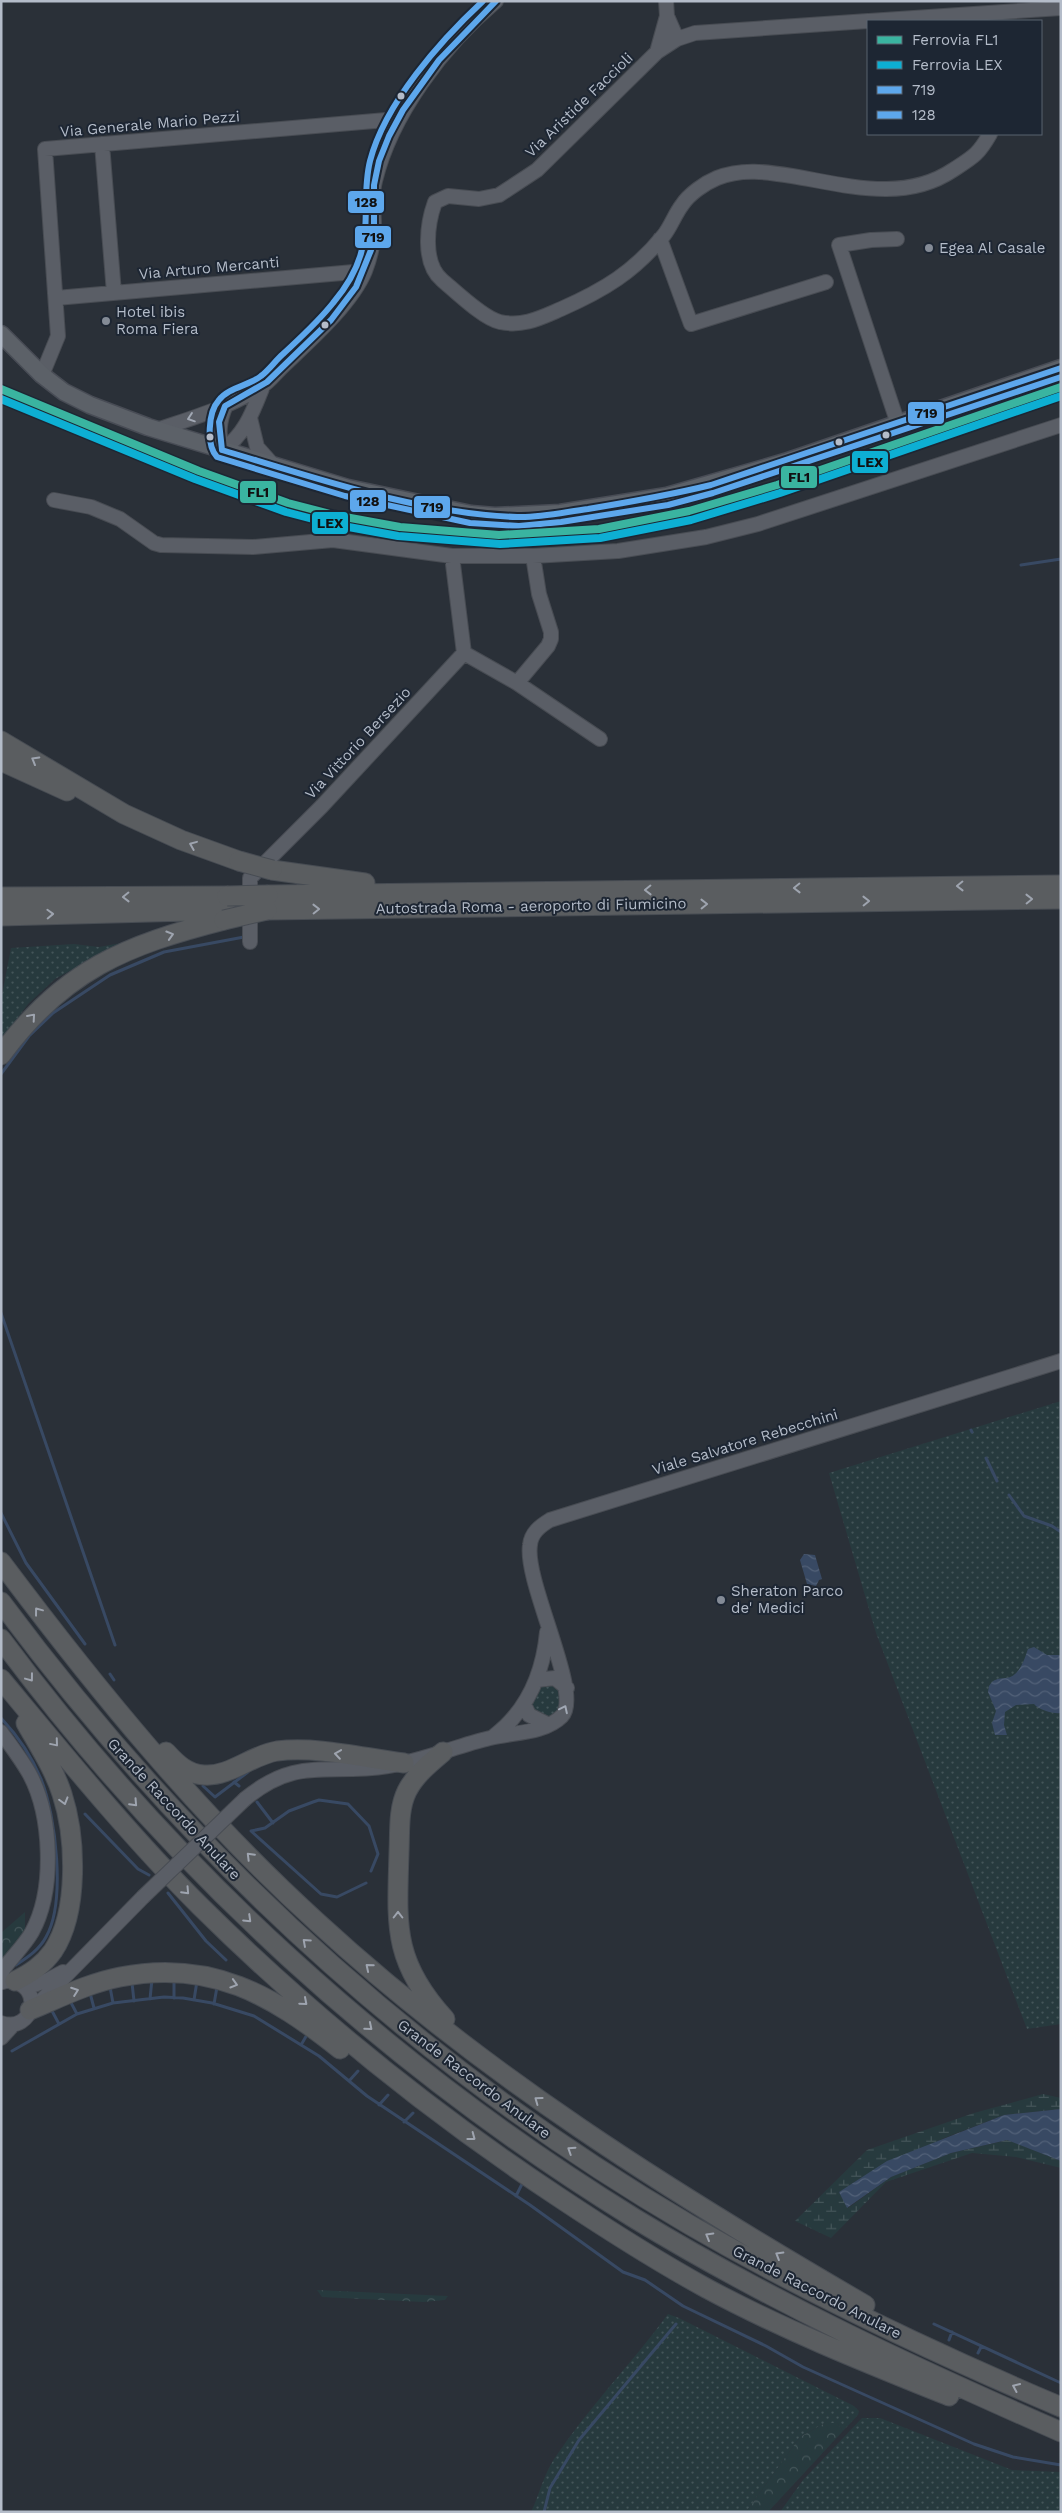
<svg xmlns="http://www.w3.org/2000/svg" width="1062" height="2513" font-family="'Work Sans',sans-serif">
	<defs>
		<pattern id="grass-dots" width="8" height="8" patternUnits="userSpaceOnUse" patternTransform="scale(1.25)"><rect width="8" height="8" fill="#273a3e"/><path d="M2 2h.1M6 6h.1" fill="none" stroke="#445559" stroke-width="1.8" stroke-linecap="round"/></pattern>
		<pattern id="forest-crowns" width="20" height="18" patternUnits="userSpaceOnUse" patternTransform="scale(1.25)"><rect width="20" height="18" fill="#273a3e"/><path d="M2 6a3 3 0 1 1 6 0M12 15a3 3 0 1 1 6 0" fill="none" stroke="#445559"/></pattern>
		<pattern id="wetland-marsh" width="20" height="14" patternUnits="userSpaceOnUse" patternTransform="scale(1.25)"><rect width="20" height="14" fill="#273a3e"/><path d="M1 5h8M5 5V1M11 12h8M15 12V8" fill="none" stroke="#445559"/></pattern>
		<pattern id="water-waves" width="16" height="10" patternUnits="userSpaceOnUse" patternTransform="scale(1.25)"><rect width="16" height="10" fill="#384963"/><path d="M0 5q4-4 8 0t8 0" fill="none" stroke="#526178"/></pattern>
	</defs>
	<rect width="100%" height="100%" fill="#2a3038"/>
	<!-- grass -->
	<path fill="url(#grass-dots)" d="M121,943L55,979L28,1004L1,1040V1000L11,948L74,944L99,947Z
		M1061,1401V2024L1027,2029L876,1633L829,1473Z
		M554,1683L562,1691C559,1710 558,1722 536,1714L531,1704C538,1689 538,1686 554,1683Z
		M668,2314L679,2318L854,2406L859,2411L858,2415L843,2431L837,2423H825L800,2437L746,2512H531C539,2495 544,2474 554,2459C588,2408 632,2363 668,2314Z
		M862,2418H880L1012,2470L1061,2472V2512H780L803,2480Z"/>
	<!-- forest -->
	<path fill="url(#forest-crowns)" d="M25,1912V1930L1,1961V1933Z
		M317,2290L448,2296L445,2300L423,2302L322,2297Z
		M825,2423H837L843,2431L768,2512H746L800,2437Z"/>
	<!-- wetland -->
	<path fill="url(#wetland-marsh)" d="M1043,2094L1061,2098V2109L1004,2115L944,2138L839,2192L848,2208L891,2177L951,2153L1008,2140L1061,2161V2168L1016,2157L972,2153L886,2182L831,2238L795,2221L867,2150L974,2113Z"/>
	<!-- water -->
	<path fill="url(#water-waves)" d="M804,1554L815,1555L822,1579L819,1580L816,1586L807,1584L800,1560Z
		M1034,1647L1047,1655H1061V1713C1053,1714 1039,1710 1034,1704L1016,1705L1005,1712L1004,1725L1007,1735H995L992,1723L996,1711L988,1692L989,1686C994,1678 998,1679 1006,1678C1020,1676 1024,1660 1028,1649Z
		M1061,2109V2161L1007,2140L951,2153L891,2177L847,2208L839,2192L887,2161L1004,2115Z"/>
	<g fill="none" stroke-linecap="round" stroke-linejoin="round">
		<!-- stream -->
		<path stroke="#384963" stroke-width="3" d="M1021,565L1061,559
			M1,1074L29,1036L53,1013L110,975L164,952L244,937
			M1,1313L115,1645
			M971,1430L972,1432
			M986,1458L997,1481
			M1009,1495L1024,1516L1052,1526L1061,1532
			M1,1513L26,1563L85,1644
			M110,1674L114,1680
			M1,1718C17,1735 32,1757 41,1779C56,1816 66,1902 46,1937C39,1950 28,1957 16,1965
			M234,1782L239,1786
			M203,1786L215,1797L248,1772
			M257,1802L273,1823
			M85,1814L138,1869L149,1875
			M366,1883L337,1897L321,1894L251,1831L265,1828L289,1811L313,1802L319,1800L348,1804L369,1826L378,1854L371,1871
			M168,1893L206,1941L226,1960
			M132,1983L134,2001
			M110,1987L113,2003
			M90,1993L94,2008
			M174,1998V1978
			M69,1999L77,2014
			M150,1999L152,1979
			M194,2000L197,1981
			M214,2004L217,1987
			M51,2009L59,2024
			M301,2045L308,2033
			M12,2051L77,2014L113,2003L164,1997L183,1998L212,2003L254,2016L319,2056L367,2096L530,2205L623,2272L645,2280L683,2306L766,2346L803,2367L974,2444L1013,2457L1061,2465
			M349,2081L358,2071
			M379,2105L388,2095
			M404,2122L413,2113
			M516,2196L522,2184
			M934,2324L1061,2383
			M949,2340L952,2332
			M978,2353L981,2347
			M544,2512L550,2488L579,2440L676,2324"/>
		<!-- minor casing -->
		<g stroke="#484c53" stroke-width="16">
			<path id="minor" d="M666,1L667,16L677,39
				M868,21L695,33L677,39L657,52L537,170L499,195L479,199L448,196L435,202C427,224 422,263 442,280C455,291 484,319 500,322C523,327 540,318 561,309C604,290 634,272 664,235C671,226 675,214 682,205C689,194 705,183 717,178C742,168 767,172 792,176C846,185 904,203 953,170C973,157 978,155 990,134
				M869,21L1061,8
				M657,52L667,16
				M102,144L114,293
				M660,239L691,324L826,282
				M897,239L871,240L839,245L898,424
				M56,298L365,271
				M42,375L58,336L45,149L398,119
				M226,405C219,421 218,434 222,450C245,435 253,411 263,386
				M250,418L257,447L273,465
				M157,430C192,418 231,407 262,386C269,382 275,374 281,368C307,343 351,305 365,271C370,258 374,240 374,226C374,212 371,195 375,181C391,114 444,45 496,1
				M54,500L91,507L120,519L154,543L161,545L253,547L333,540L452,556H533L618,551L706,537L758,524L1061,425
				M464,653L517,683L600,739
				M517,683L548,646L551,639V632L539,594L533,556
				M250,942V878L322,806L464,653L452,556
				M536,1680L555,1678L567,1688
				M524,1704L529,1715L549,1725
				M1,1732C11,1746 21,1759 29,1773C52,1815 55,1890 32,1932C24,1946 11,1958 2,1971L3,1982
				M494,1736C528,1710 543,1674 547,1632
				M245,1799C298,1755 328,1776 388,1766C423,1761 456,1746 490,1738C513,1732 544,1734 562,1716C583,1694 524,1582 530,1545C531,1533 540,1526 550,1520L1061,1361
				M26,1988L48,1980L63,1972
				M39,2003L143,1897
				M1,2023C34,2034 45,1984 9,1981
				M1,2038L13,2025"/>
		</g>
		<!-- major casing -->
		<g stroke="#484c55" stroke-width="19">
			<path id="major" d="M1,334L42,375L64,392L90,405L148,427L348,488L471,514L495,516L560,513L667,496L785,462L1061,368"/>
		</g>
		<!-- highway casing -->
		<g stroke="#474c53" stroke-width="21">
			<path id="highway" d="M1,741L124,814L181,840L239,861
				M1,761L67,791
				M272,870L365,883
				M268,895L1061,885
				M1,897L227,896
				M267,910L1061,899
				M1,916L226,910
				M1,1055C63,970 126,945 224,920
				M1,1562C97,1690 198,1814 317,1922C482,2074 672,2193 865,2305
				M1,1602C189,1855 418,2066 690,2225C809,2294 934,2353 1061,2407
				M1,1639C173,1870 388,2066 634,2218C770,2301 915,2368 1061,2432
				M1,1679C65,1756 129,1835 200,1906C309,2014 429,2111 557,2196C605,2228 655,2260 706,2288C784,2330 867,2363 949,2396
				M166,1752C177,1764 187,1774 204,1775C229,1777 252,1755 277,1751C318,1746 363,1758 404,1763
				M443,1752C430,1763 415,1775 407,1791C398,1809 400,1832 399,1852C397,1925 392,1961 445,2019
				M15,1981C31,1973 43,1965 53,1951C79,1912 76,1837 62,1794C54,1769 39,1746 26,1723
				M30,2010C59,1998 89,1983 120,1977C211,1959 272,1995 340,2049"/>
		</g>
		<!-- minor -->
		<use href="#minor" stroke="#5a5e66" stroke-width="14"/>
		<!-- major -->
		<use href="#major" stroke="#5c6168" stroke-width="16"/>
		<!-- highway -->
		<use href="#highway" stroke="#5a5d60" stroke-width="19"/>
		<!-- minor-bridge casing -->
		<g stroke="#484c53" stroke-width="16" stroke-linecap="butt">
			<path id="minor-bridge" d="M143,1897L245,1799"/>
		</g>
		<!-- highway-bridge casing -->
		<g stroke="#474c53" stroke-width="21" stroke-linecap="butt">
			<path id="highway-bridge" d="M239,861L272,870
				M227,896L268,895
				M224,920L267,910"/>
		</g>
		<!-- minor-bridge -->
		<use href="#minor-bridge" stroke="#5a5e66" stroke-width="14"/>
		<!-- highway-bridge -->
		<use href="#highway-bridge" stroke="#5a5d60" stroke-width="19"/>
		<!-- bus-1 casing -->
		<g stroke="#1d2633" stroke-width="10">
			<path id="bus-1" d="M222,450C315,478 420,514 517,517C540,518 565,512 588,509C630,502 670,495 711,485L1061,368
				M222,450L219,422L225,406L267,382L331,320L356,287L371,250L374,234V185L379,161L389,136L403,110L439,60L496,1"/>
		</g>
		<!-- bus-2 casing -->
		<g stroke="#1d2633" stroke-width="10">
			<path id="bus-2" d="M483,1C440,41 385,103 370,161C364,185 367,207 365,232C363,259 350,283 333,303C318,322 300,338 283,354C275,361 269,370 261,376C249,386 229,387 219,400C208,412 206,445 217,457L345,496L470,523L519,526L561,522L668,505L713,493L1061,377"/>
		</g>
		<!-- bus-1 -->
		<use href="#bus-1" stroke="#5da7ec" stroke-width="6"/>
		<!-- bus-2 -->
		<use href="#bus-2" stroke="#5da7ec" stroke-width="6"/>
		<!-- rail-1 casing -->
		<g stroke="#1d2633" stroke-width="11">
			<path id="rail-1" d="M1,389L199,471L288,503L334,515L400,527L499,535L599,529L689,511L777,485L1061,387"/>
		</g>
		<!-- rail-2 casing -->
		<g stroke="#1d2633" stroke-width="11">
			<path id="rail-2" d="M1,399L195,479L286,512L332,524L398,536L500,544L600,538L691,520L780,493L1061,396"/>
		</g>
		<!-- rail-1 -->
		<use href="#rail-1" stroke="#3ab4a0" stroke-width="8"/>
		<!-- rail-2 -->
		<use href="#rail-2" stroke="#0dafd3" stroke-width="8"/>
	</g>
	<!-- one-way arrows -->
	<defs><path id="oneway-chevron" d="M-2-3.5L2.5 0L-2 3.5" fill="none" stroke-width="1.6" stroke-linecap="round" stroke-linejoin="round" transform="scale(1.25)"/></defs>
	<g stroke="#a2a9b5">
		<use href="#oneway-chevron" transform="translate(191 418) rotate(161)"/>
		<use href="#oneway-chevron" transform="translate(564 1709) rotate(-64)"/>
	</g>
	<g stroke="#9ea4af">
		<use href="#oneway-chevron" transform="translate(35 760) rotate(-150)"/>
		<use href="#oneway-chevron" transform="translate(193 845) rotate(-158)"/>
		<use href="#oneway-chevron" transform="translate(960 886) rotate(179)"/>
		<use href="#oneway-chevron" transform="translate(797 888) rotate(179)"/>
		<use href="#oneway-chevron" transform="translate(648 890) rotate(179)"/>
		<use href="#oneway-chevron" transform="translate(126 897) rotate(179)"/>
		<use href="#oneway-chevron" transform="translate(1029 899) rotate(-1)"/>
		<use href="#oneway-chevron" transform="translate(866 901) rotate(-1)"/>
		<use href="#oneway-chevron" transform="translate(704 904) rotate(-1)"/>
		<use href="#oneway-chevron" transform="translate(316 909) rotate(-1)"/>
		<use href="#oneway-chevron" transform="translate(50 914) rotate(-2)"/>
		<use href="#oneway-chevron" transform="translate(170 935) rotate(-17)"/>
		<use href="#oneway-chevron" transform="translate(32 1017) rotate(-49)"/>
		<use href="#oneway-chevron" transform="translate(38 1611) rotate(-127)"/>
		<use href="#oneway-chevron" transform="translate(30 1678) rotate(53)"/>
		<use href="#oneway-chevron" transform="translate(55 1743) rotate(50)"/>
		<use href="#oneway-chevron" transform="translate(338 1754) rotate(-172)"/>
		<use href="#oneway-chevron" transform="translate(64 1801) rotate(74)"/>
		<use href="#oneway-chevron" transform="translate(134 1803) rotate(47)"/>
		<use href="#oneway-chevron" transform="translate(250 1856) rotate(-135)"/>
		<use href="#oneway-chevron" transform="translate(186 1891) rotate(47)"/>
		<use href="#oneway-chevron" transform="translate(398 1915) rotate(-90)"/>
		<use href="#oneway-chevron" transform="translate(248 1919) rotate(44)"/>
		<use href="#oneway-chevron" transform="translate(306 1942) rotate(-138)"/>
		<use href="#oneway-chevron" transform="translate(369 1967) rotate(-140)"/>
		<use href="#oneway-chevron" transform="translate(234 1984) rotate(17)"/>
		<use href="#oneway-chevron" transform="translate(75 1991) rotate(-20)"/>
		<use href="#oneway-chevron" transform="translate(304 2002) rotate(41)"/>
		<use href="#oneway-chevron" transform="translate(369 2027) rotate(40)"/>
		<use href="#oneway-chevron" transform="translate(538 2100) rotate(-144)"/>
		<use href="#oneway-chevron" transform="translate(472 2137) rotate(37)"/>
		<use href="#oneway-chevron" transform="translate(571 2150) rotate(-147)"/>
		<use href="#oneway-chevron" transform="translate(709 2236) rotate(-150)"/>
		<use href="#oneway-chevron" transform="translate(779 2255) rotate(-149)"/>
		<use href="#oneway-chevron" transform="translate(1016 2387) rotate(-156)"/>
	</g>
	<!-- markers -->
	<g fill="#b4bcc9" stroke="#1d2633" stroke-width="2">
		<circle cx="401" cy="96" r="4.5"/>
		<circle cx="325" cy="325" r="4.5"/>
		<circle cx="886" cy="435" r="4.5"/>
		<circle cx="210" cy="437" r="4.5"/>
		<circle cx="839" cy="442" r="4.5"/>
	</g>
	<g fill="#848b96" stroke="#1d2633" stroke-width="2">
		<circle cx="929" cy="248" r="5"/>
		<circle cx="106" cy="321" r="5"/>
		<circle cx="721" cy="1600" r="5"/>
	</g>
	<g text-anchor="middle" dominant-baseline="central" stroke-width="4" stroke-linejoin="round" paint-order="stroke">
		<!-- street labels -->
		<g font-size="15" fill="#b4bcc9" stroke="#1d2633">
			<text transform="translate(579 105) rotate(-44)">Via Aristide Faccioli</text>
			<text transform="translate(150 124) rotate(-5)">Via Generale Mario Pezzi</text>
			<text transform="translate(209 268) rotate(-5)">Via Arturo Mercanti</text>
			<text transform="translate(358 743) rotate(-47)">Via Vittorio Bersezio</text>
			<text transform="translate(531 906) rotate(-1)">Autostrada Roma - aeroporto di Fiumicino</text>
			<text transform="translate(745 1442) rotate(-17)">Viale Salvatore Rebecchini</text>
			<text transform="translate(174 1809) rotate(47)">Grande Raccordo Anulare</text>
			<text transform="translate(474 2079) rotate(37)">Grande Raccordo Anulare</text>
			<text transform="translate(817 2292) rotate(27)">Grande Raccordo Anulare</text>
		</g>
		<!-- poi labels -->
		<g font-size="15" fill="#b4bcc9" stroke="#1d2633" text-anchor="start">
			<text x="939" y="248">Egea Al Casale</text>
			<text x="116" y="312">Hotel ibis<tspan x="116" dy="17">Roma Fiera</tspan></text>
			<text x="731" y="1591">Sheraton Parco<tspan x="731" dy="17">de' Medici</tspan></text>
		</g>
	</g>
	<g stroke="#1d2633" stroke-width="2">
		<rect x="347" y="190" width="38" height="24" rx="5" fill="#5da7ec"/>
		<rect x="354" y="225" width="38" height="24" rx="5" fill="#5da7ec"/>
		<rect x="907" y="401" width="38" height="24" rx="5" fill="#5da7ec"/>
		<rect x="851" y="450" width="38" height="24" rx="5" fill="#0dafd3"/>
		<rect x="780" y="465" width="38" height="24" rx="5" fill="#3ab4a0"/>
		<rect x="239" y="480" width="38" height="24" rx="5" fill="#3ab4a0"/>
		<rect x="349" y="489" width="38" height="24" rx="5" fill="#5da7ec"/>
		<rect x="413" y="495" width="38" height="24" rx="5" fill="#5da7ec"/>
		<rect x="311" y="511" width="38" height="24" rx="5" fill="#0dafd3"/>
	</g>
	<g font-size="14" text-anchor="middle" font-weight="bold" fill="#111">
		<text x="366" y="207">128</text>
		<text x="373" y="242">719</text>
		<text x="926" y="418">719</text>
		<text x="870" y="467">LEX</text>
		<text x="799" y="482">FL1</text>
		<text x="258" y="497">FL1</text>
		<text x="368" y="506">128</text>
		<text x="432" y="512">719</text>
		<text x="330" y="528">LEX</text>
	</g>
	<!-- border -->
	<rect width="1062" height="2513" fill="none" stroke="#b4bcc9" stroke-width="5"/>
	<!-- legend -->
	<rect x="867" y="20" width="175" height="115" fill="#1d2633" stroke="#59626f"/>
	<rect x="877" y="36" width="25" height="8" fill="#3ab4a0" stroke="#59626f"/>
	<text x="912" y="45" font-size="15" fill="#b4bcc9">Ferrovia FL1</text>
	<rect x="877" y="61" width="25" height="8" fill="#0dafd3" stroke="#59626f"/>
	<text x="912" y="70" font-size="15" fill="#b4bcc9">Ferrovia LEX</text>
	<rect x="877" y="86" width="25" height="8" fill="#5da7ec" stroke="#59626f"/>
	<text x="912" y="95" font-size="15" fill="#b4bcc9">719</text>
	<rect x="877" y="111" width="25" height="8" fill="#5da7ec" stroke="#59626f"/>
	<text x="912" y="120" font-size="15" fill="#b4bcc9">128</text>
</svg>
